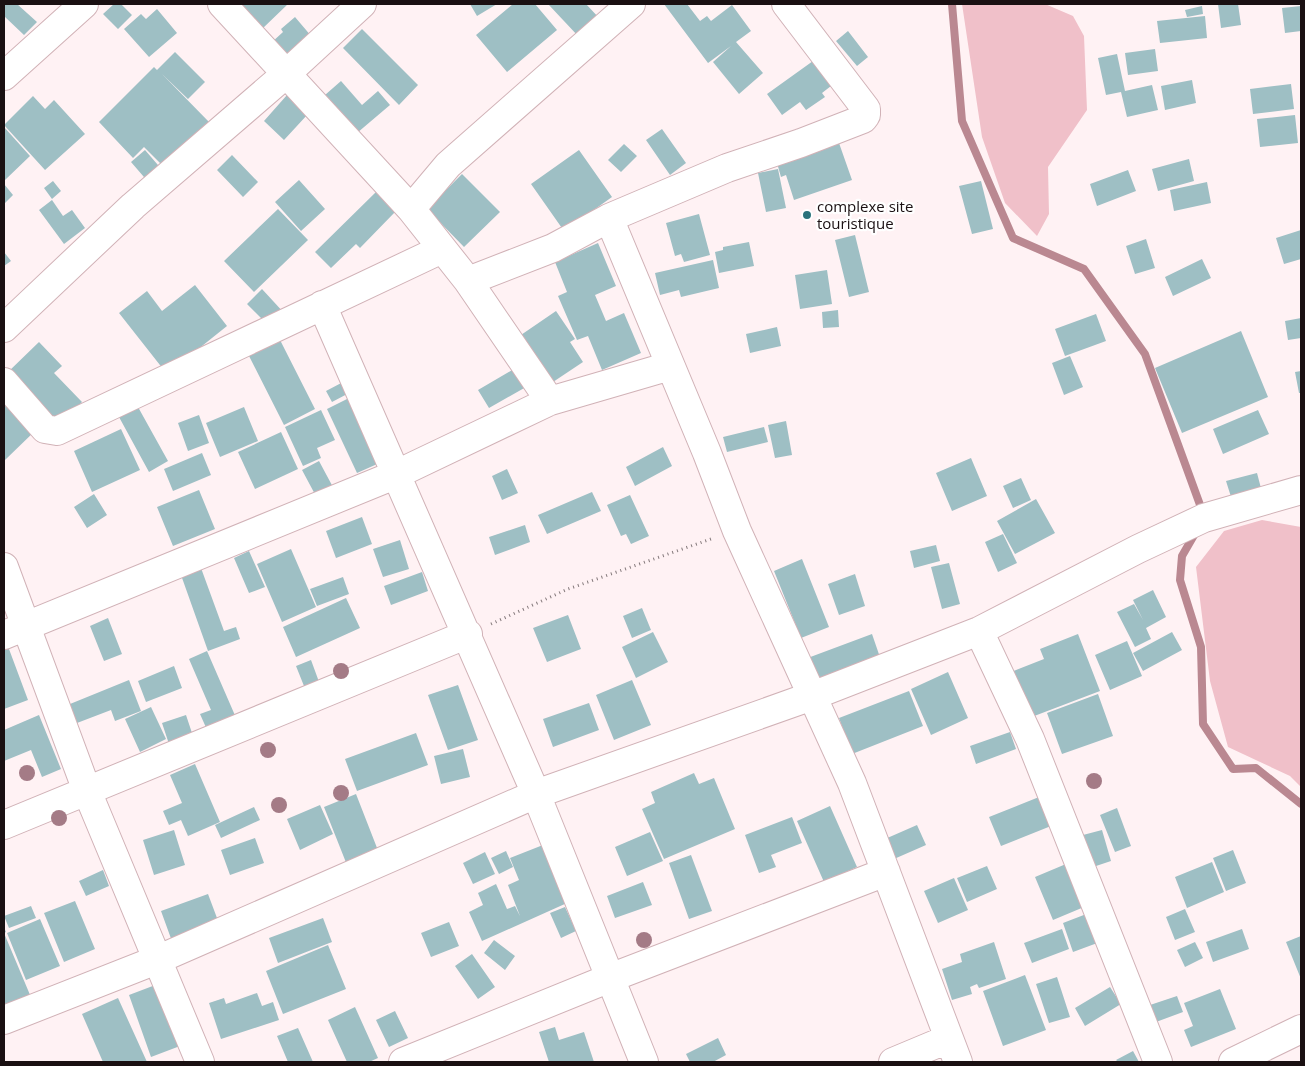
<svg xmlns="http://www.w3.org/2000/svg" width="1305" height="1066" font-family="'Open Sans',sans-serif">
	<rect width="100%" height="100%" fill="#fff2f4"/>
	<!-- green -->
	<path fill="#f0c0c9" d="M962,4H1045L1073,16L1084,36L1087,110L1048,167L1049,214L1037,236L1005,203L982,137Z
		M1262,520L1301,527V787L1290,776L1228,747L1210,681L1196,567L1224,531Z"/>
	<g fill="none" stroke-linecap="round" stroke-linejoin="round">
		<!-- stream -->
		<path stroke="#ba8891" stroke-width="8" d="M952,4L962,121L1013,238L1084,269L1145,354L1203,513
			M1197,530L1182,556L1180,580L1201,647L1203,724L1233,769L1256,768L1301,804"/>
	</g>
	<!-- building -->
	<path fill="#9ebfc4" d="M4,4H17L37,22L24,35L4,16Z
		M114,4H121L132,15L118,29L103,14Z
		M242,4H288L262,29L240,6Z
		M470,4H497L477,16Z
		M513,4H535L557,30L507,72L476,35Z
		M548,4H586L600,19L579,37Z
		M664,4H687L700,21L707,16L711,21L732,5L751,31L736,42L763,73L739,94L713,62L731,46L708,63Z
		M1218,4H1238L1241,25L1221,28Z
		M1202,6L1203,14L1187,17L1185,10Z
		M1301,6V31L1285,33L1282,8Z
		M157,9L177,33L149,57L124,29L141,14L146,19Z
		M1205,16L1207,38L1160,43L1157,21Z
		M295,17L312,37L285,59L271,43L283,32L281,29Z
		M362,29L418,85L399,105L343,48Z
		M848,31L868,57L857,66L836,41Z
		M1155,49L1158,71L1128,75L1125,53Z
		M175,52L205,82L188,99L162,74L209,122L164,167L144,147L133,158L99,122L154,67L157,70Z
		M1117,54L1125,91L1152,85L1158,110L1127,117L1121,92L1106,95L1098,58Z
		M813,61L831,86L822,93L825,97L806,110L800,102L782,115L767,94Z
		M1192,80L1196,103L1165,110L1161,86Z
		M341,81L362,105L378,91L390,105L357,133L325,95Z
		M1291,84L1294,109L1253,114L1250,89Z
		M287,95L308,114L284,140L264,121Z
		M33,96L45,109L54,100L85,134L45,170L4,125Z
		M1295,115L1298,143L1260,147L1257,119Z
		M4,127L30,156L5,180L4,179Z
		M662,129L686,163L670,175L646,140Z
		M839,143L852,180L794,200L786,175L781,177L777,163Z
		M624,144L637,156L621,172L608,160Z
		M145,150L164,172L150,184L131,162Z
		M579,150L612,197L564,231L531,184Z
		M232,155L258,182L243,197L217,170Z
		M1189,159L1194,181L1158,191L1152,169Z
		M778,169L786,208L766,212L758,173Z
		M1128,170L1136,191L1097,206L1090,184Z
		M462,174L500,212L464,247L427,209Z
		M299,180L325,209L301,231L275,202Z
		M53,181L61,191L52,199L44,188Z
		M981,181L993,229L972,234L959,186Z
		M1207,182L1211,203L1174,211L1170,190Z
		M4,184L13,195L4,204Z
		M376,192L395,212L360,248L356,244L331,268L315,252Z
		M52,200L63,216L72,210L85,228L64,244L39,210Z
		M278,209L308,240L254,292L224,261Z
		M699,214L710,255L684,262L681,254L675,256L666,223Z
		M1301,230V259L1284,264L1276,238Z
		M855,235L869,292L849,297L835,240Z
		M1146,239L1155,268L1135,274L1126,246Z
		M749,242L754,266L719,273L715,252L723,250V247Z
		M598,243L616,286L595,295L606,321L624,313L641,353L602,370L588,336L577,340L558,296L567,292L555,262Z
		M4,252L11,261L4,266Z
		M1202,259L1211,278L1173,296L1165,277Z
		M713,260L719,288L681,297L679,290L660,295L655,273Z
		M827,270L832,304L800,309L795,275Z
		M195,285L227,326L167,374L119,313L147,291L162,311Z
		M262,289L285,314L271,328L247,304Z
		M838,310L839,327L823,328L822,312Z
		M556,311L575,339L570,342L583,362L550,384L518,337Z
		M1096,314L1106,341L1065,356L1055,329Z
		M1301,318V338L1288,340L1285,321Z
		M777,327L781,346L750,353L746,334Z
		M1241,331L1268,397L1182,433L1155,368Z
		M279,338L315,409L284,425L248,354Z
		M39,342L62,366L54,373L82,402L59,426L7,373Z
		M1070,356L1083,387L1064,395L1052,363Z
		M514,369L526,387L489,408L478,390Z
		M1301,371V393H1299L1295,372Z
		M345,381L351,392L332,402L326,391Z
		M4,394L37,429L4,461Z
		M353,396L384,461L357,473L327,409Z
		M138,407L168,461L149,472L119,417Z
		M244,407L258,441L220,457L206,423Z
		M321,410L335,440L317,448L321,458L303,466L285,427Z
		M1258,410L1269,434L1223,454L1213,429Z
		M199,415L209,443L188,451L178,423Z
		M786,421L792,455L775,458L768,425Z
		M764,427L768,442L727,452L723,437Z
		M121,429L140,470L92,492L74,451Z
		M281,432L298,469L255,489L238,452Z
		M663,447L672,466L635,486L626,467Z
		M202,453L211,475L173,491L164,469Z
		M971,458L987,496L952,511L936,473Z
		M319,461L334,489L317,498L302,470Z
		M507,469L518,493L502,500L492,476Z
		M1257,473L1262,492L1232,500L1226,481Z
		M1021,478L1031,500L1013,508L1003,486Z
		M199,490L215,529L173,546L157,507Z
		M592,492L601,511L547,534L538,515Z
		M94,494L107,515L87,528L74,507Z
		M630,495L649,536L631,544L626,534L621,536L607,505Z
		M1036,499L1055,533L1015,554L997,521Z
		M362,517L372,544L336,558L326,531Z
		M525,525L530,542L495,555L489,537Z
		M1003,534L1017,563L998,572L985,542Z
		M400,540L409,569L383,577L373,549Z
		M936,545L940,561L914,568L910,551Z
		M291,549L316,607L282,622L257,564Z
		M249,551L265,587L249,593L234,558Z
		M802,559L829,627L801,638L774,571Z
		M949,563L960,604L942,609L931,567Z
		M201,568L224,631L236,627L240,639L208,651L181,575Z
		M422,572L428,591L391,605L384,586Z
		M855,574L865,606L839,615L828,584Z
		M343,577L349,594L317,606L310,589Z
		M1153,590L1166,617L1146,628L1151,639L1135,647L1117,612L1134,604L1143,620L1133,600Z
		M346,598L360,628L296,657L283,627Z
		M642,608L651,630L632,638L623,616Z
		M568,615L581,649L547,662L533,628Z
		M108,618L122,654L104,661L90,626Z
		M653,632L668,662L636,678L622,647Z
		M1172,632L1182,650L1143,671L1133,653Z
		M872,634L883,666L817,690L805,659Z
		M1078,634L1100,691L1029,718L1011,672L1044,659L1040,649Z
		M6,641L28,700L4,709V642Z
		M1127,641L1142,676L1110,690L1095,655Z
		M207,651L237,720L208,732L200,714L211,710L189,659Z
		M311,660L322,690L308,696L296,666Z
		M174,666L182,688L146,702L138,681Z
		M948,672L968,718L931,735L911,689Z
		M129,680L141,711L115,721L111,710L77,723L70,704Z
		M632,680L651,725L614,740L596,695Z
		M458,685L478,740L448,750L428,695Z
		M909,691L923,726L852,754L839,718Z
		M1098,694L1113,736L1062,754L1047,713Z
		M589,703L599,730L553,747L543,719Z
		M151,707L166,739L140,752L125,719Z
		M39,715L61,769L42,777L31,750L4,761V730Z
		M186,715L193,736L169,744L162,723Z
		M1010,732L1016,749L976,764L970,746Z
		M416,733L428,765L357,791L345,759Z
		M463,749L470,777L441,784L434,756Z
		M195,764L220,822L188,836L181,820L169,825L163,811L182,803L170,775Z
		M694,773L699,784L714,778L735,829L664,859L642,809L655,803L651,792Z
		M356,794L379,853L347,865L324,807Z
		M1044,795L1056,824L1001,846L989,817Z
		M320,805L333,834L300,850L287,819Z
		M830,806L857,867L824,882L797,821Z
		M254,807L260,820L221,838L215,825Z
		M1117,808L1131,846L1115,852L1100,815Z
		M792,817L802,843L771,855L776,867L759,873L745,835Z
		M917,825L926,845L894,859L885,839Z
		M174,830L185,865L154,875L143,840Z
		M1102,830L1111,861L1093,867L1083,835Z
		M650,832L663,861L627,876L615,847Z
		M255,838L264,863L230,875L221,850Z
		M543,845L567,903L482,941L469,912L483,905L478,893L496,884L507,909L515,906L520,916L508,885L519,880L510,858Z
		M1233,850L1246,883L1226,891L1213,858Z
		M506,851L513,867L499,874L491,858Z
		M485,852L495,874L473,884L463,863Z
		M691,855L712,911L689,919L669,863Z
		M1212,862L1224,892L1187,908L1175,877Z
		M1066,864L1084,907L1053,920L1035,877Z
		M987,866L997,889L967,902L957,878Z
		M103,870L109,886L86,896L79,881Z
		M954,878L968,910L938,923L924,891Z
		M643,882L652,905L615,918L607,896Z
		M208,894L220,926L173,944L161,911Z
		M75,901L95,949L64,962L44,913Z
		M31,906L36,918L9,928L4,916Z
		M565,907L576,931L561,938L550,913Z
		M1185,909L1195,932L1175,940L1166,917Z
		M1089,913L1100,942L1073,952L1063,923Z
		M323,918L332,942L278,963L269,938Z
		M40,919L60,966L26,980L7,933Z
		M449,922L459,946L431,957L421,933Z
		M4,927L6,932L4,933L33,1002L4,1014Z
		M1062,929L1069,949L1032,963L1024,943Z
		M1242,929L1249,949L1213,962L1206,942Z
		M1301,936V979L1286,942Z
		M494,940L515,956L505,970L484,953Z
		M994,942L1006,979L979,988L977,984L970,987L972,994L952,1000L942,969L962,962L960,954Z
		M1195,942L1203,958L1185,967L1177,950Z
		M328,945L346,989L283,1014L266,971Z
		M472,954L495,987L478,999L455,966Z
		M1025,975L1046,1030L1003,1046L983,991Z
		M1057,977L1070,1017L1049,1023L1036,984Z
		M158,984L180,1046L151,1057L129,995Z
		M1110,987L1121,1004L1085,1026L1075,1008Z
		M1220,989L1236,1029L1191,1047L1184,1030L1193,1026L1184,1003Z
		M257,993L262,1006L273,1002L279,1020L221,1039L209,1003L224,998L226,1004Z
		M1177,996L1183,1012L1156,1022L1150,1005Z
		M118,998L147,1062H103L82,1014Z
		M355,1007L378,1058L369,1062H347L328,1020Z
		M395,1011L408,1038L389,1047L376,1020Z
		M555,1027L559,1040L584,1032L594,1062H549L539,1032Z
		M298,1028L313,1062H288L277,1036Z
		M718,1038L726,1055L713,1062H690L686,1054Z
		M1133,1051L1139,1062H1118L1116,1060Z"/>
	<g fill="none" stroke-linecap="round" stroke-linejoin="round">
		<!-- minor casing -->
		<g stroke="#d1b2b7" stroke-width="30">
			<path id="minor" d="M222,4L411,209L468,281L550,401
				M4,76L84,4
				M411,209L448,165L631,4
				M609,218L707,453L737,531L852,783L958,1062
				M468,281L553,248L609,218L727,168L801,143L863,119L866,115V109L786,4
				M322,305L536,794L644,1062
				M4,328L133,206L286,74L362,4
				M4,382L45,429L57,431L442,249
				M4,567L87,791L200,1062
				M979,631L1030,739L1158,1062
				M4,635L397,474L550,401L670,366
				M4,825L468,634
				M4,1020L159,959L536,794L812,696L979,631L1138,549L1204,518L1301,490
				M403,1062L610,978L886,872
				M893,1062L948,1039
				M1233,1062L1301,1029"/>
		</g>
		<!-- path -->
		<path stroke="#84797b" stroke-width="3" stroke-dasharray="1 4" stroke-linecap="butt" d="M491,624L568,589L711,539"/>
		<!-- minor -->
		<use href="#minor" stroke="#fff" stroke-width="28"/>
	</g>
	<!-- trees -->
	<g fill="#a47b86">
		<circle cx="341" cy="671" r="8"/>
		<circle cx="268" cy="750" r="8"/>
		<circle cx="27" cy="773" r="8"/>
		<circle cx="1094" cy="781" r="8"/>
		<circle cx="341" cy="793" r="8"/>
		<circle cx="279" cy="805" r="8"/>
		<circle cx="59" cy="818" r="8"/>
		<circle cx="644" cy="940" r="8"/>
	</g>
	<!-- markers -->
	<circle fill="#2a737c" stroke="#fff" stroke-width="2" cx="807" cy="215" r="5"/>
	<g text-anchor="middle" dominant-baseline="central" stroke-width="4.5" stroke-linejoin="round" paint-order="stroke">
		<!-- poi labels -->
		<g font-size="15" fill="#1a1012" stroke="#fff" text-anchor="start">
			<text x="817" y="206">complexe site<tspan x="817" dy="17">touristique</tspan></text>
		</g>
	</g>
	<!-- border -->
	<rect width="1305" height="1066" fill="none" stroke="#1a1012" stroke-width="10"/>
</svg>
